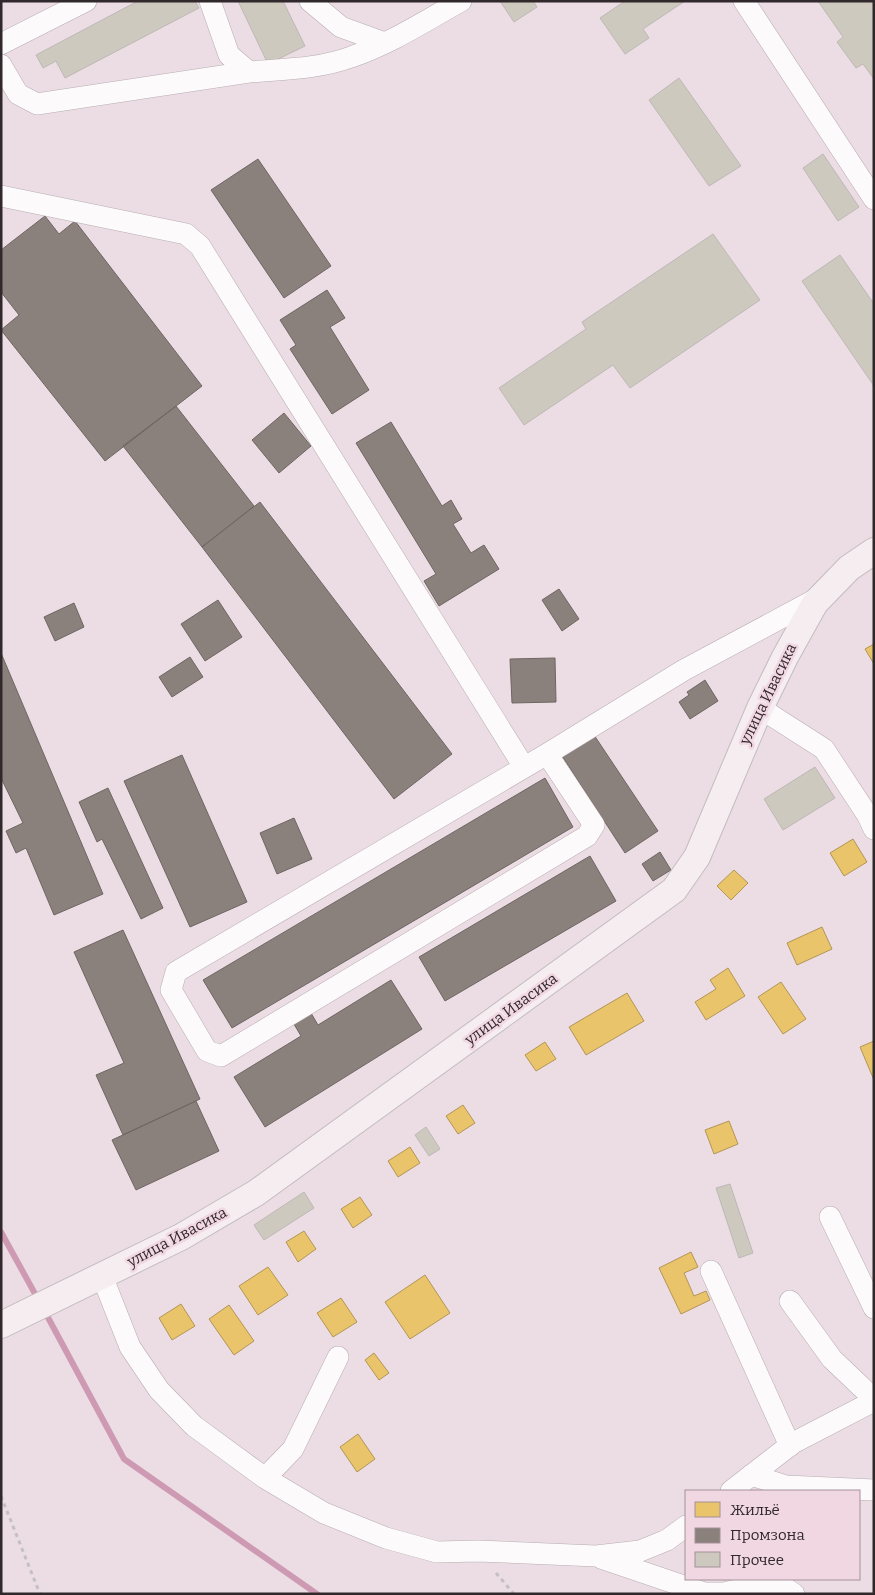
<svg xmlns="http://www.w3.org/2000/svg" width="875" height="1595" font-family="Bitter,serif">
	<rect width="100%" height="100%" fill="#ebdde3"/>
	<!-- homes -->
	<path fill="#e9c46a" stroke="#b29557" d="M874,644V664L865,649Z
		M853,839L867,862L844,876L830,853Z
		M734,870L748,883L731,900L717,886Z
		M822,927L832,949L797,965L787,943Z
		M728,968L745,996L706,1020L695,1002L716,989L710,980Z
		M781,982L806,1019L783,1034L758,997Z
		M627,993L644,1021L586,1055L569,1027Z
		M874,1041V1080L860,1047Z
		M545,1042L556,1059L536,1071L525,1055Z
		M463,1105L475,1123L458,1134L446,1116Z
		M729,1121L738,1144L714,1154L705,1130Z
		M410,1147L420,1163L398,1177L388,1161Z
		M360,1197L372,1215L353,1228L341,1209Z
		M304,1231L316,1249L298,1262L286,1242Z
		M691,1252L698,1267L684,1273L694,1296L706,1291L710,1300L681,1314L659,1268Z
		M268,1267L288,1295L258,1315L239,1286Z
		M425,1275L450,1313L410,1339L385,1302Z
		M341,1298L357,1322L333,1337L317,1313Z
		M181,1304L195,1326L172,1340L159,1318Z
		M229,1305L254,1341L234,1355L209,1319Z
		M374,1353L389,1373L379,1380L365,1360Z
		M358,1434L375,1459L357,1472L340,1447Z"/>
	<!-- industry -->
	<path fill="#8a817c" stroke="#6f6664" d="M258,159L331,266L284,298L211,190Z
		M45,216L59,234L75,221L202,386L105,461L1,330L19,315L1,292V250Z
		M327,290L345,318L330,327L369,390L332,414L290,349L296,345L280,320Z
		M176,406L254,506L202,547L123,446Z
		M284,413L311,446L279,473L252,440Z
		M391,422L442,506L451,500L462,519L453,524L471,553L484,545L499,569L439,606L424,581L436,574L356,443Z
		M260,502L452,754L394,799L202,547Z
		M559,589L579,619L562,631L542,600Z
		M218,600L242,637L205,661L181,624Z
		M74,603L84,627L55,641L44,617Z
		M1,653L103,894L54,915L26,848L16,853L6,831L23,823L1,778Z
		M190,657L203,677L172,697L159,677Z
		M555,658L556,702L512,703L510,659Z
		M705,680L718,701L690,719L679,702L689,695L687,692Z
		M594,735L658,831L625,853L562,756Z
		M182,755L247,902L190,927L124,781Z
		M545,778L573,827L232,1028L203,980Z
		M108,788L163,908L141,919L102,839L97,842L79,802Z
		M294,818L312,859L277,874L260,833Z
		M660,852L671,870L653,881L642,864Z
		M590,856L616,901L445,1001L419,957Z
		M123,930L200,1099L123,1135L96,1075L124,1063L74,952Z
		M391,980L422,1029L265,1127L234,1077L301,1036L291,1019L308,1008L318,1025Z
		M196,1101L219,1151L136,1190L112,1140Z"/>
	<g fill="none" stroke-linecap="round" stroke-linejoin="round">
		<!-- stream -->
		<path stroke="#ce9ab3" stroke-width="6" d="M1,1232L39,1301
			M44,1310L124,1459L317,1594"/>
	</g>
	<!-- building -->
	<path fill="#cdc9be" stroke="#bdb8b6" d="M138,1H195L199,8L65,78L56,61L43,68L36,55Z
		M238,1H283L305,46L268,64Z
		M500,1H533L537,7L514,22Z
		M625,1H685L643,29L649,38L625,54L600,18Z
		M818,1H874V79L863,64L856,68L837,42L843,37Z
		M679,78L741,166L709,186L649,100Z
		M823,154L859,207L838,221L803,168Z
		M713,234L760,300L630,388L613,365L524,425L499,388L586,329L582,322Z
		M840,255L874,304V386L802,281Z
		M815,767L835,798L783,830L764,799Z
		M426,1127L440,1149L429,1156L415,1135Z
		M730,1184L753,1253L739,1258L716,1188Z
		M304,1192L314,1208L264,1240L254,1225Z"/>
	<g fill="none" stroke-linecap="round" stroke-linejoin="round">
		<!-- minor casing -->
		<g stroke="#b8adb2" stroke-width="22">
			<path id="minor" d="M210,1L229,55L249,72C283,69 319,69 351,57C390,44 425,21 461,1
				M310,1L341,27L385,43
				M744,1L874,199
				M1,44L86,1
				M1,65L18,94L37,104L249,72
				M1,196L186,234L200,246L524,767
				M760,708L824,749L868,816L874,829
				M547,754L594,825L587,836L221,1056L207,1051L171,990L176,972L547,754L684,670L820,597
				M830,1217L874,1308
				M711,1271L790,1446
				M102,1276L130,1347L159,1390L194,1426L265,1478L324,1513L386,1538L437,1552L478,1551L596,1556L640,1551L667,1540L686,1526
				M790,1301L832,1359L874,1399
				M751,1475L786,1486L874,1490
				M265,1478L293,1449L338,1357
				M731,1491L793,1443L874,1401
				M601,1558L704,1593H724L775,1581L794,1594"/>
		</g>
		<!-- major casing -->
		<g stroke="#c3bcbf" stroke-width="28">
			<path id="major" d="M1,1325L181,1237L256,1193L674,890L697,857L760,708L785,657L815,603L849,568L874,551"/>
		</g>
		<!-- path -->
		<path stroke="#c4c0c2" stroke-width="3" stroke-dasharray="4 4" stroke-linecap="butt" d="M1,1496L40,1594
			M496,1573L514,1594"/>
		<!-- minor -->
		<use href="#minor" stroke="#fcfafb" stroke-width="21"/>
		<!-- major -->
		<use href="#major" stroke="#f6edf1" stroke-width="26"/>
	</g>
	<g text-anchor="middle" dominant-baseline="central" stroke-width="5" stroke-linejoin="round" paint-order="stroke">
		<!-- street labels -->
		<g font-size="15" fill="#31282c" stroke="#f1d7e2">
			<text transform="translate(768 694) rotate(-64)">улица Ивасика</text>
			<text transform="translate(511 1009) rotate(-36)">улица Ивасика</text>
			<text transform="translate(177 1237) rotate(-28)">улица Ивасика</text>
		</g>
	</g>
	<!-- border -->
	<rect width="875" height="1595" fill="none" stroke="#31282c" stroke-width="5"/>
	<!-- legend -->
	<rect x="685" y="1490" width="175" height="90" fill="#f1d7e2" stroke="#a49199"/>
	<rect x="695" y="1502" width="25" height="15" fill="#e9c46a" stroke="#a49199"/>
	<text x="730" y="1515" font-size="15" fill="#31282c">Жильё</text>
	<rect x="695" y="1528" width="25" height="15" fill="#8a817c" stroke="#a49199"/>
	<text x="730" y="1540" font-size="15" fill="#31282c">Промзона</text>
	<rect x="695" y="1552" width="25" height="15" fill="#cdc9be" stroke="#a49199"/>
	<text x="730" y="1565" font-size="15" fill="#31282c">Прочее</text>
</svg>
